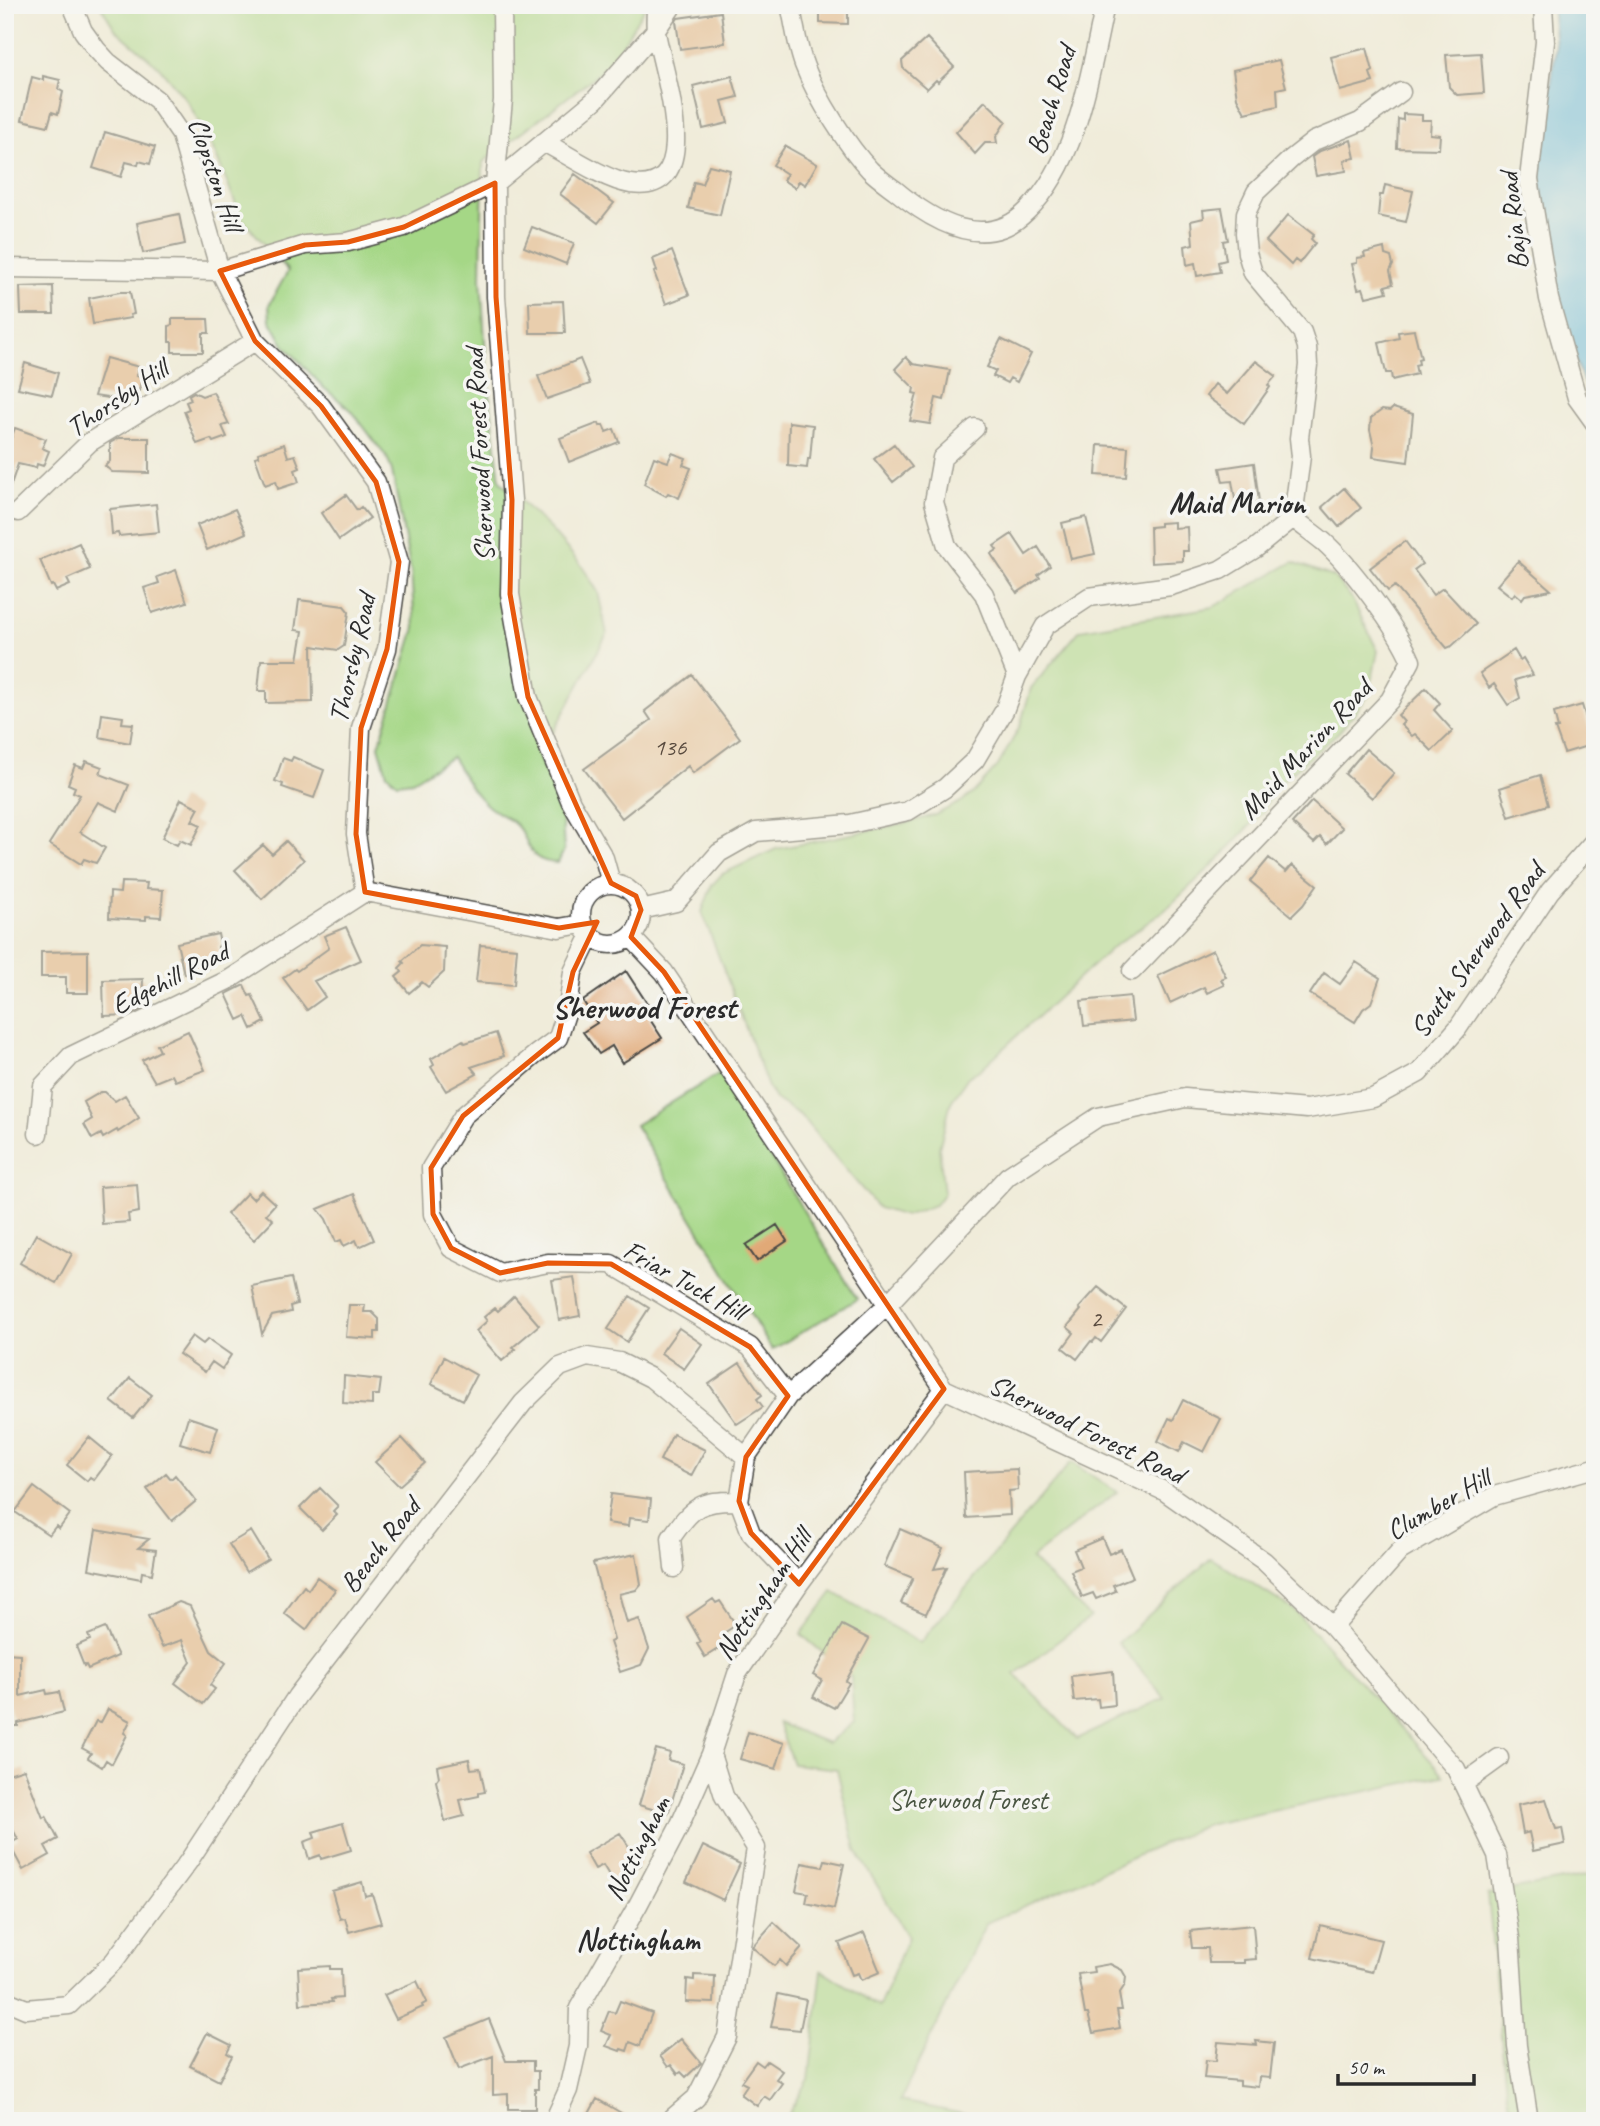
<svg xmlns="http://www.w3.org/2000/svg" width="1600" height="2126" font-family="Caveat,sans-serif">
	<rect width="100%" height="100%" fill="#f6f6f2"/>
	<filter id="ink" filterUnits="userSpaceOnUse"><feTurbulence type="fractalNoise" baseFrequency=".0143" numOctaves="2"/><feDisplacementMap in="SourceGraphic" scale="14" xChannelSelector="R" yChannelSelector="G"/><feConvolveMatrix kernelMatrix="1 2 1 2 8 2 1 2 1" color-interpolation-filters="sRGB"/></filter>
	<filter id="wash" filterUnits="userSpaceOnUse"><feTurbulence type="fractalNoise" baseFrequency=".00686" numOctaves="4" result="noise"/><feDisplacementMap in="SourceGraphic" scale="28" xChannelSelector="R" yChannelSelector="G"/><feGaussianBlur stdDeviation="1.57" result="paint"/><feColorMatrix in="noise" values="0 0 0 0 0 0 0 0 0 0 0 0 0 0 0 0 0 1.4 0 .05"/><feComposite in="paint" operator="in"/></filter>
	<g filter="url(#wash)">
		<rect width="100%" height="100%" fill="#f0ecda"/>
		<!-- green -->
		<path fill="#a5d786" stroke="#688158" stroke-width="2" d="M100,5H349L355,10L389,5H646L611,64L483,162L481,278L487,374L500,481L551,530L582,566L598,592L607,634L539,758L561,803L564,850L558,863C525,862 533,843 516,825C508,817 496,813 488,806C472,792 462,774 452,757L412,781L397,783L387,774L379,746L415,628L411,572L392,471L387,458L351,410L324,388L284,345L270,320L269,305L288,271L242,219L215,153L188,102L159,67L115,29Z
			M1293,562L1334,577L1352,599L1378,651L1369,695L1340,731L1278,785L1262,813L1217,861L1164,911L1114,946L981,1069L968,1077L951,1102L939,1148L944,1193L935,1205L905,1216L878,1208L800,1115L775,1099L768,1087L702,912L712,885L722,874L776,849L906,823L935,815L961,802L973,793L998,766L1020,726L1031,688L1080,630L1213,607Z
			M720,1073L857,1299L772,1350L635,1125Z
			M1071,1462L1117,1492L1031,1559L1090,1617L1015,1674L1077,1739L1165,1698L1118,1643L1211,1558L1295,1611L1444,1775L1206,1825L986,1923L900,2101L997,2121H785L809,2079L822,1970L879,2007L908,1937L856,1850L837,1769L793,1764L778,1723L828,1743L854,1722L851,1677L801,1634L833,1592L920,1643Z
			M1595,1874V2121H1513L1506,2091L1488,1894Z"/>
		<!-- water -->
		<path fill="#68bbe4" stroke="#4a7388" stroke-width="2" d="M1552,5H1595V400L1583,382L1555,293L1539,171L1556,48Z"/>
		<g id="blocks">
			<!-- building -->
			<path fill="#e1a977" d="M820,5H848V24L820,23Z
				M721,12L725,43L680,49L676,21L678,18Z
				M927,38L954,67L938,82L936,80L927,89L903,68L902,61Z
				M1367,48L1373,71L1370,73L1373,82L1340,91L1331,57Z
				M1481,53L1484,93L1457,95L1449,87L1446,55Z
				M1279,60L1286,87L1277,89L1278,106L1245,113L1237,98L1233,70Z
				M43,76L60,80L58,89L63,92L58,114L52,112L48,126L22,120L32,77L43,80Z
				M732,76L738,97L722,101L728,123L703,129L693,86Z
				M985,101L1006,121L996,137L997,143H985L975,154L956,132Z
				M1403,114L1422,115V120H1431L1430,134L1440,135L1439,149L1397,148L1398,119L1403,120Z
				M105,132L155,147L150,164L139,161L138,165L126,162L121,177L93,168Z
				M1351,140L1355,158L1344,160L1346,171L1316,176L1312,157L1320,151Z
				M785,146L817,164L805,185L799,181L795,188L783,180L787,174L773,165Z
				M709,165L730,170L720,215L688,208L694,182L702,184Z
				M575,174L614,203L598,223L560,194Z
				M1385,185L1413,191L1406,222L1378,216L1380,195H1383Z
				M1222,208L1228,240L1223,241L1226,260L1218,262L1220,272L1197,276L1195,263L1187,265L1185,246L1193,244L1191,221L1204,218L1203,210Z
				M179,214L185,244L143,253L137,223Z
				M1288,215L1314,235L1311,239L1315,243L1299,263L1295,260L1291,265L1266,241Z
				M532,227L574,243L566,264L524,247Z
				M1384,248L1385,255L1391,257L1393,265L1390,271L1393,284L1385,286L1387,292L1366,297L1363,288L1358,289L1352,264L1357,263V258L1365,257L1364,253Z
				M672,251L689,295L666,304L654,272L657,271L653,259Z
				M53,286L54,314H21L20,287Z
				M120,292H130L134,314L130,315L131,318L93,324L89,298Z
				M563,301L565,333H530L529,302Z
				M172,319H208L209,333H203V352H172V342H169V326L172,325Z
				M1414,330L1421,358L1418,359L1419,364L1415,365L1417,374L1392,380L1391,373H1386L1379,343L1399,338L1398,332Z
				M1001,339L1031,354L1017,382L1010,378L1007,383L993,376L996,371L987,367Z
				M906,357L913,364L950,370L944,400L936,398L930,424L910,421L917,394L913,393L914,388L895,369Z
				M106,358L139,367L136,376L142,377L139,391H131L128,401L94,396Z
				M580,359L590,384L547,399L538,376Z
				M1256,361L1276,376L1268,385L1270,387L1244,424L1206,396L1215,384L1227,394Z
				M25,363L58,373L52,395L18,388Z
				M194,392L202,396L213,392L229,424L222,426L227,437L213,442L211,439L197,444L184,411L189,409L186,402L191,400L189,395Z
				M1393,408L1413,414L1408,462L1373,457L1374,447L1370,430L1371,418L1382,410L1390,411Z
				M789,422L813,425L810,459H808L807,468L788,466Z
				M599,423L600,426L603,425L606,432L614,429L619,442L569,462L560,438Z
				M15,428L46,439L42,448L49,451L43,466L37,464L36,468L18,464L8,493H5V455Z
				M119,438H149V473L112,472L105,466L110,461V443Z
				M284,444L288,457L295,455L300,468L295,470L299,482L278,489L276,481L265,485L255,457L259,456L258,453Z
				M894,444L912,467L893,482L874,459Z
				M1098,445L1128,447L1126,477L1096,475Z
				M672,453L686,458L683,465L691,468L679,498L668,493L666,496L644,484L654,457L668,462Z
				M1254,463L1259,502L1236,505L1232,481L1223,482L1220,468Z
				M1344,488L1361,508L1339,527L1322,507Z
				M346,495L357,510L361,507L370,518L339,540L321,513Z
				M156,504L159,532L119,536L118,533L112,534L110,509Z
				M235,509L246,533L207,550L197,525Z
				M1086,517L1095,554L1071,559L1062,523Z
				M1174,522V528L1187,527L1188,551H1183V561L1151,563L1150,527L1160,526V523Z
				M1012,534L1026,555L1038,547L1050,566L1038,575L1040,578L1017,593L991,554L997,550L994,546Z
				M1405,541L1422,564L1414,570L1433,595L1443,588L1476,624L1452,646L1447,648L1395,586L1388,591L1370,568Z
				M79,543L90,569L67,579L70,585L56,591L53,585L51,586L40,560Z
				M1518,561L1551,590L1525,595L1522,599L1515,593L1512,597L1497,585Z
				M176,570L187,602L152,613L144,588L159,583L157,577Z
				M299,600L344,606L349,612L344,646L338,650L312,646L313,702L266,703V691H258L261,660H298L303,631L295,630Z
				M1514,650L1520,660L1523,658L1533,675L1515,680L1520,698L1508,705L1494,684L1489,688L1480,673Z
				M692,675L740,738L693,773L688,766L622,818L584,769L651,720L645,711Z
				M1426,688L1440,703L1434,710L1453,731L1432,751L1415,734L1412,736L1401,725L1404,722L1398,715Z
				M1582,705L1594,744L1564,753L1555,728H1558L1554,713Z
				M102,714L123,717L122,723L133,724L130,743L99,737Z
				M1366,749L1394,773L1372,798L1345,774Z
				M293,757L324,770L314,798L282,787L283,784L275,781L283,758L291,761Z
				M86,761L102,767L100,774L129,785L118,811L98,802L80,832L105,848L96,863L84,859L81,864L49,844L80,795L73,792L75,787L68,784L75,765L83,768Z
				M1540,775L1548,805L1509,817L1500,788Z
				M181,799L199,808L192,821L201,825L191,845L180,840L177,845L162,838Z
				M1312,801L1342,828L1327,844L1320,837L1314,843L1292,823Z
				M286,841L304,860L262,899L235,870L263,845L272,854Z
				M1269,858L1286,872L1292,865L1317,885L1303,905L1292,916L1250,881Z
				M121,882L147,883L146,889L163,890L161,917L146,916V920L109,918L110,892L120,893Z
				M346,927L361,960L314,981L325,997L307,1010L283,978L295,969L297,971L329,948L324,936Z
				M218,934L220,944L218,947L222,961L207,965L208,969L184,974L177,943Z
				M420,945L445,947L444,972L428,987L422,982L409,993L396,977L402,972L399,968L404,963L402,961Z
				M480,945L517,948L514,985L476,982Z
				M1213,950L1226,977L1221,979L1224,985L1207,993L1204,987L1170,1003L1158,976Z
				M88,951V993H66V977H41V952Z
				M1356,962L1380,978L1371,1003L1363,1009L1355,1022L1310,994L1324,973L1340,984Z
				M626,971L654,1014L649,1018L662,1038L622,1063L612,1046L599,1054L583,1032L597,1023L583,1001Z
				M143,979L142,1009L130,1015L104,1016L103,980Z
				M244,985L249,996L252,995L265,1022L252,1029L246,1016L238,1020L226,994Z
				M1130,996L1133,1021L1084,1026L1081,1001Z
				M188,1031L205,1070L175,1081L172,1075L155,1082L142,1060L160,1051L157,1045Z
				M496,1033L504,1056L471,1067L477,1074L446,1091L431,1067L434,1065L431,1059L463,1040L465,1043Z
				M101,1092H105L115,1101L125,1095L139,1118L118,1132L117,1130L103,1138L101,1134L92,1139L84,1124L92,1119L84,1102Z
				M137,1184L139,1212L128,1214L129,1222L102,1224L100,1187Z
				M261,1191L275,1204L266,1214L273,1220L254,1240L227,1214L247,1193L253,1199Z
				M354,1194L374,1240L359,1247L356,1240L344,1246L341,1240L336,1242L326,1219L318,1209Z
				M777,1225L787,1241L757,1261L746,1245Z
				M36,1234L72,1254L56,1283L20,1263Z
				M574,1277L580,1316L559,1320L552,1280Z
				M291,1278L297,1304L290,1306L291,1312L272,1316L262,1334L252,1286Z
				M1098,1287L1126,1309L1101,1342L1096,1338L1093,1342L1091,1341L1077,1359L1063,1348L1074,1333L1067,1327L1081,1310L1079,1308Z
				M514,1296L539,1325L513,1347L516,1349L502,1361L476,1331L487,1321L484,1317L495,1308L498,1311Z
				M630,1296L649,1308L627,1342L608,1329Z
				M349,1305H365L364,1312H372L379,1319V1332H375V1339L346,1337Z
				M679,1328L702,1344L684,1369L661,1353Z
				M192,1336L203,1344L208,1339L231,1355L222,1369L212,1362L205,1372L179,1354Z
				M444,1357L476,1375L463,1400L431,1384Z
				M740,1363L762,1395L757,1399L763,1407L737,1424L709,1384Z
				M344,1376L381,1380L379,1395H372V1405L343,1403Z
				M130,1378L152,1395L133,1418L111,1401Z
				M1183,1400L1221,1419L1204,1452L1184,1442L1179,1452L1158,1441L1169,1418L1173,1420Z
				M188,1417L218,1427L210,1452L180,1443Z
				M673,1434L705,1450L691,1476L660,1460Z
				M89,1437L112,1456L94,1480L90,1477L87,1481L67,1465Z
				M402,1438L425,1463L399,1486L375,1462Z
				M1017,1469L1018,1490L1009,1491L1010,1515L966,1518L964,1472Z
				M166,1473L171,1479L175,1475L196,1501L172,1521L147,1489Z
				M34,1487L70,1514L59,1529L56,1526L49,1535L15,1512Z
				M320,1488L338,1506L333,1511L337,1515L322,1530L300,1508Z
				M611,1494L651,1499L649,1520L629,1518L628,1526L607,1523Z
				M900,1529L943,1548L934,1569L947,1567L926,1614L901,1603L913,1578L884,1566Z
				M96,1530L149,1539L138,1548L156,1550L152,1574L142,1572L141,1579L89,1569Z
				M251,1531L268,1559L246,1572L229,1544Z
				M1102,1538L1109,1554L1121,1549L1133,1577L1113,1585L1116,1591L1096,1599L1093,1593L1082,1597L1071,1571L1081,1567L1074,1550Z
				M636,1554L641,1584L636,1590L619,1594L627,1623L639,1619L649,1649L641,1665L620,1672L610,1642L614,1640L593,1563Z
				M317,1577L335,1590L306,1630L284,1613L304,1586L308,1590Z
				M713,1599L716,1603L720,1601L736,1625L724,1633L730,1641L705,1657L697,1644L701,1642L687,1617Z
				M179,1602L190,1606L211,1651L226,1663L210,1685L215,1689L203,1704L175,1683L191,1662L182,1640L162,1647L148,1616Z
				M842,1625L869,1639L846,1681L849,1683L834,1708L813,1697L822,1680L813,1675Z
				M105,1628L118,1656L88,1669L86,1665L84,1666L76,1646L90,1640L88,1635Z
				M5,1653L20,1654V1696L46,1690L47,1694L59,1692L64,1712L18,1723V1726H14L9,1705H5Z
				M1113,1671L1115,1705L1099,1707L1098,1699L1074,1701L1071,1676Z
				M108,1709L130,1721L124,1733L127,1735L112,1764L106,1760L102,1767L88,1758L91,1753L82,1748L96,1721L101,1722Z
				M748,1732L784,1743L776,1769L740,1759Z
				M656,1749L670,1753L668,1760L683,1764L668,1814L639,1805Z
				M469,1759L471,1769L480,1768L485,1792L479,1793V1796L460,1800L464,1816L445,1821L436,1781L439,1777L437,1766Z
				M24,1769L43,1818L46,1816L58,1839L45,1846L50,1855L23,1870L9,1844L18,1839L5,1815V1775Z
				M1546,1799L1556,1829L1562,1828L1565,1844L1533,1851L1529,1832L1523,1834L1518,1805Z
				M343,1823L351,1850L321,1859L320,1855L309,1859L304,1842L315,1838L313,1832Z
				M620,1833L641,1865L613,1882L603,1865L595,1869L586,1853Z
				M703,1846L740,1864L723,1900L686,1882Z
				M825,1860L844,1864L834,1909L806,1903L808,1893L796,1891L802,1863L823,1867Z
				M362,1882L365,1896L372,1894L381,1923L349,1932L345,1918L340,1919L332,1891Z
				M774,1922L802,1948L786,1966L780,1960L774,1966L752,1947Z
				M1253,1925L1256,1959L1244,1960V1963H1209L1208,1948H1192L1190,1931Z
				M1320,1925L1381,1940L1372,1972L1312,1958Z
				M864,1933L880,1972L861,1980L858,1973L852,1975L839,1943Z
				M1110,1964L1122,1970L1126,1977L1125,1985L1119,1994L1122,2010H1117L1120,2028L1093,2033L1088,2014H1085L1078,1974L1094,1972L1093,1967Z
				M330,1966V1969H341L342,1998L331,1999L332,2002L300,2004L298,1968Z
				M694,1975L715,1976L714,2003L686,2002L687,1979L694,1980Z
				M417,1981L427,2002L422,2005L423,2007L396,2019L384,1995Z
				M778,1994L806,2000L800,2030L771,2027Z
				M620,2001L652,2013L640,2046L630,2042L627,2051L621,2049L620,2051L606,2046L611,2035L601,2031L609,2011L615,2013Z
				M489,2019L506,2061H533V2071H538V2089H535V2109H508V2094L493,2095V2056L459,2069L446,2037Z
				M207,2033L231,2045L227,2053L232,2056L219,2081L190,2066Z
				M681,2039L701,2063L686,2077L681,2072L678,2074L671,2065L668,2067L660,2056Z
				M1256,2041L1274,2043L1270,2078L1259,2077L1258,2087L1240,2085V2081L1204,2078L1206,2060L1216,2061L1218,2042L1257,2045Z
				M756,2061L763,2066L767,2061L782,2071L776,2079L782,2083L770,2100L764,2096L757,2106L741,2094L747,2085L741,2082Z
				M597,2099L635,2121H585Z"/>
		</g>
	</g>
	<g filter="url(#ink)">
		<use href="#blocks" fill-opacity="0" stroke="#494845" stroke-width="2"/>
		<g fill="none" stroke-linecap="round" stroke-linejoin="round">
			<!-- street casing -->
			<g stroke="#494845" stroke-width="21">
				<path id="street" d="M72,5L83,31L96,49L108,62L157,100L181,135L220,271L255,341L321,406L376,482L399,562L387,649L361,728L356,834L365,892
					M502,5L503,100L495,183L496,297L512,500L510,594L528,697L571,802L604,858L611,883
					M790,5C795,25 797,48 805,67C817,98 848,147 870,170C878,178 887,184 895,190C932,221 985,253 1027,211C1078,161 1090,73 1105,5
					M1543,5L1545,42L1529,179L1549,299L1577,398L1595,423
					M544,142C566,154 607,181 631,184C708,195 662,71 656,32C655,24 656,14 656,5
					M5,268L220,271L305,245L348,242L404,227L495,183L595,100L656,30L673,5
					M975,428L942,458L934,502L947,546L984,594L1017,676
					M18,512L90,442L255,341
					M581 914a30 30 0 1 1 60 0a30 30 0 1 1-60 0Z
					M365,892L559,928L582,924
					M641,910L676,902L719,853L756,832L850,824L908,811L945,788L975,760L1004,711L1017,676L1045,626L1089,597L1171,586L1220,570L1256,548L1293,518L1301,456L1299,438L1308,365L1307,347L1302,332L1253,273L1247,253L1245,233L1246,213L1256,192L1291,159L1314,141L1360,122L1401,92
					M590,937L573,972L568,1007L558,1038L535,1055L463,1116L431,1168L433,1214L451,1248L500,1273L548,1263L611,1264L750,1347L788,1396
					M631,937L664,972L944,1389L1164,1491L1264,1561L1333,1627L1456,1769L1497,1855L1510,1938L1517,2046L1529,2121
					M1132,971L1390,700L1411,661C1398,629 1350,565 1324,542C1314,534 1303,526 1293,518
					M38,1134L43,1086L71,1056L230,979L365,892
					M674,1568L671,1538C692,1507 700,1500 739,1501
					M799,1584L751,1533L739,1501L746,1457L788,1396L888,1304L1008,1176L1098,1117L1185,1098L1307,1109L1373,1098L1419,1073L1458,1028L1550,891L1595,840
					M1333,1627L1400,1551L1494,1496L1595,1468
					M1463,1784L1499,1758
					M5,2000L26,2009L69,2005L114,1961L188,1862L297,1696L523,1403L560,1367L587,1357L619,1362L651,1378L746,1457
					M554,2121L568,2090L578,2046L579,2008L638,1905L678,1829L711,1754
					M669,2121L696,2098L727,2037L756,1848L724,1796L711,1754L737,1674L799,1584L944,1389"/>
			</g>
			<!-- street -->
			<use href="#street" stroke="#fff" stroke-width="18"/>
		</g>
	</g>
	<!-- marked area -->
	<path d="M0 0H1600V2126H0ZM495,183L496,297L512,500L510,594L528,697L611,883L636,896L641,910L631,937L664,972L944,1389L799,1584L751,1533L739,1501L746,1457L788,1396L750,1347L611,1264L548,1263L500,1273L451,1248L433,1214L431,1168L463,1116L558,1038L573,972L597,922L559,928L365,892L356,834L361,728L387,649L399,562L376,482L321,406L255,341L220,271L305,245L348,242L404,227Z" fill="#f0ecda" fill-opacity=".55" fill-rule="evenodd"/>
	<path fill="none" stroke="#e8590c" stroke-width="5" stroke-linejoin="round" d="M495,183L496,297L512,500L510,594L528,697L611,883L636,896L641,910L631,937L664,972L944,1389L799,1584L751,1533L739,1501L746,1457L788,1396L750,1347L611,1264L548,1263L500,1273L451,1248L433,1214L431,1168L463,1116L558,1038L573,972L597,922L559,928L365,892L356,834L361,728L387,649L399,562L376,482L321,406L255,341L220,271L305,245L348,242L404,227Z"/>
	<g text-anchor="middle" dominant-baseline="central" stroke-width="7" stroke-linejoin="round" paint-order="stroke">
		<!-- number labels -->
		<g font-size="24" fill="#584a3e">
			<text x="670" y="747">136</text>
			<text x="1096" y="1319">2</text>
		</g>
		<!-- street labels -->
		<g font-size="28" fill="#2b2b2b" stroke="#f6f6f2">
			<text transform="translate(1051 100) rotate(-73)">Beach Road</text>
			<text transform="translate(216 174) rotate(71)">Clopston Hill</text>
			<text transform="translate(1513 221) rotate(-96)">Baja Road</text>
			<text transform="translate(117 398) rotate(-34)">Thorsby Hill</text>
			<text transform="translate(479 455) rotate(-93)">Sherwood Forest Road</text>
			<text transform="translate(352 658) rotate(-77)">Thorsby Road</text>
			<text transform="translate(1305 749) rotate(-47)">Maid Marion Road</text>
			<text transform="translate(1477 950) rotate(-54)">South Sherwood Road</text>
			<text transform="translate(170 978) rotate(-27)">Edgehill Road</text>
			<text transform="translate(685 1280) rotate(29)">Friar Tuck Hill</text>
			<text transform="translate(1087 1429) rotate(26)">Sherwood Forest Road</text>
			<text transform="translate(1438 1504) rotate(-30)">Clumber Hill</text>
			<text transform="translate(380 1545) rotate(-52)">Beach Road</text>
			<text transform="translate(763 1594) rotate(-56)">Nottingham Hill</text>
			<text transform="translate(637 1848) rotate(-63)">Nottingham</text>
		</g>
		<!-- park labels -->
		<g font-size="28" fill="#4a5642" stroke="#f6f6f2">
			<text x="968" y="1799">Sherwood Forest</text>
		</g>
		<!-- neighbourhood labels -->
		<g font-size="30" font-weight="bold" fill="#2b2b2b" stroke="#f6f6f2">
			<text x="1237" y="503">Maid Marion</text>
			<text x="638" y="1940">Nottingham</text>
		</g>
		<!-- quarter labels -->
		<g font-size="32" font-weight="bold" fill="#2b2b2b" stroke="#f6f6f2">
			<text x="644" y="1007">Sherwood Forest</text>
		</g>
	</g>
	<!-- margin -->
	<rect width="1600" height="2126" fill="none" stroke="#f6f6f2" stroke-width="28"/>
	<!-- scale -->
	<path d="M1338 2074v10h136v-10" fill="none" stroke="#2b2b2b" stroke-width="3.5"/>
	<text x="1348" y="2074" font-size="21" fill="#2b2b2b" stroke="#f6f6f2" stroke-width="5" paint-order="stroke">50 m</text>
</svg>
